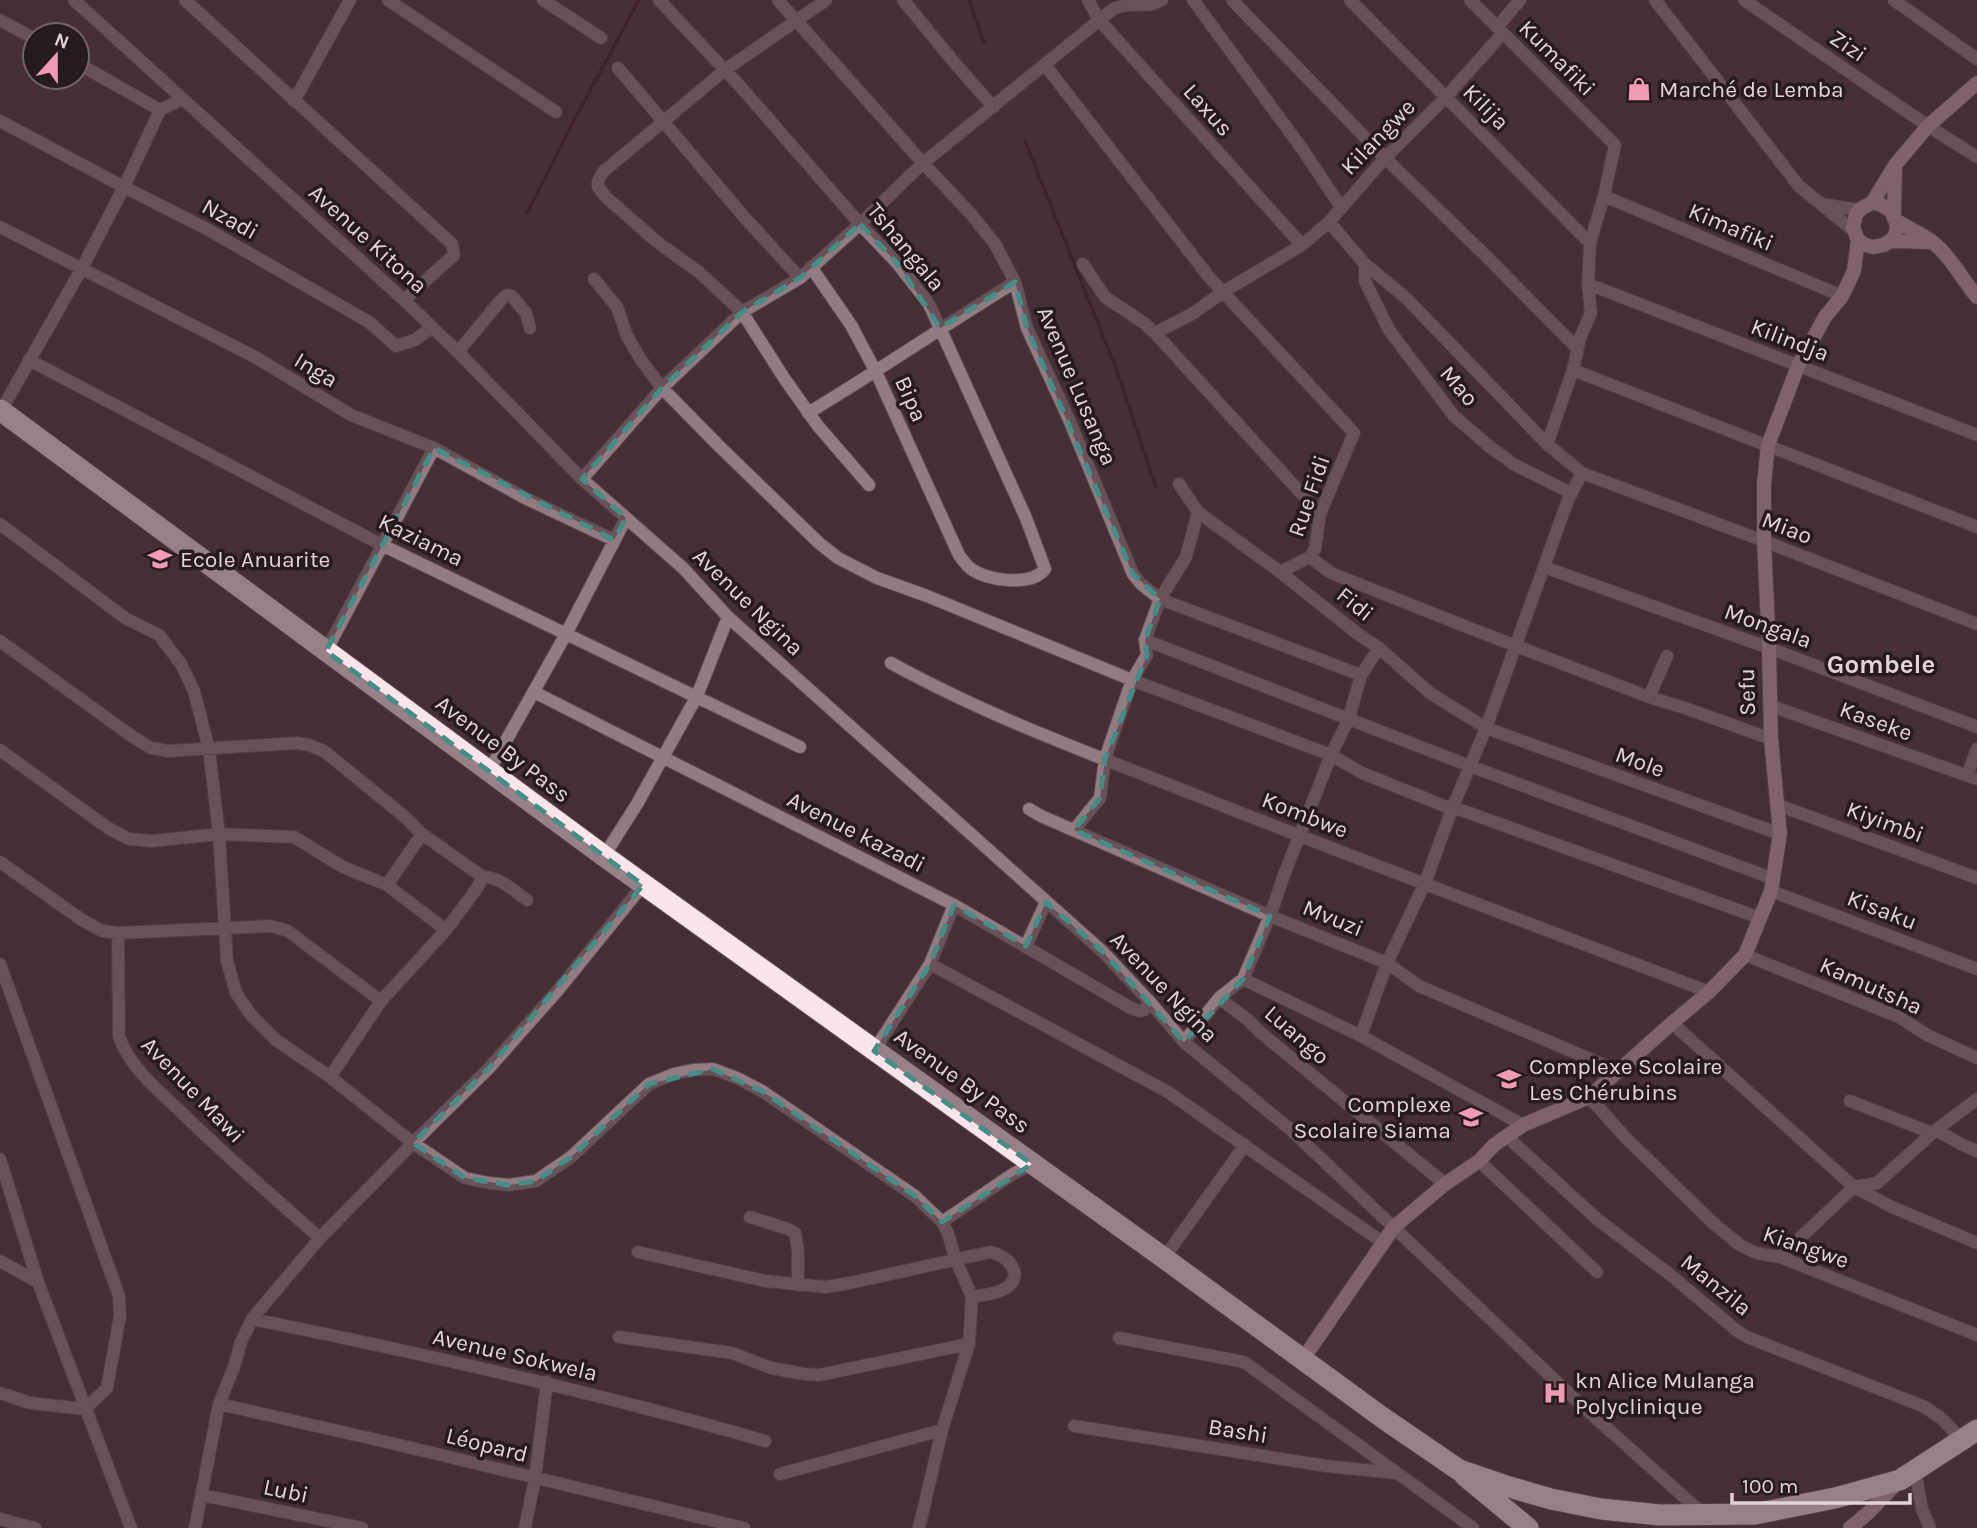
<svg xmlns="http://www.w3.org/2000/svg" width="1977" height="1528" font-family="Karla,sans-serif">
	<rect width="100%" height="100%" fill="#452f35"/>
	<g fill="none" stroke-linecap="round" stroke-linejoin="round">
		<!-- stream -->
		<path stroke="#37111e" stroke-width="3.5" d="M969,0L984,42
			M1025,141L1117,371L1156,487
			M527,213L570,128L639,0"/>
		<!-- street casing -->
		<g stroke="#614d52" stroke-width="14">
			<path id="street" d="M74,0L404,300L458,352L582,479L683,568L728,617L1103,952L1149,1001L1184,1042L1291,1130L1579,1403L1703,1514
				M185,0L452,244L454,255L404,300
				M388,0L556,112
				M543,0L601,38
				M659,0L739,85L860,224L898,264L929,304L1026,518L1045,569C1031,587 986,581 970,568C966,565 962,559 959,555L876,372L851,325L811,267
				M778,0L923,163L970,213L995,244L1015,282L1027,328L1068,417L1133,574L1141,584L1160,599L1361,675
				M826,0L725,70L603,172L598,181V187L607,198L656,241L700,273L742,312L784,378L818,426L869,485
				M903,0C933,36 961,73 994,107
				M1088,0L1099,20L1302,245
				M1193,0L1303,150L1341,207
				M1232,0L1385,158L1485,255L1577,348
				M1350,0L1590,243
				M1470,0L1615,145L1604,196L1590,243L1588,284L1591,313L1580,338L1573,370L1547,444
				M1655,0L1799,186L1854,231
				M1744,0L1928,126L1977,157
				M1894,0L1977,59
				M0,20L35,39
				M1497,27L1520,0
				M77,63L160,110
				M1045,65L1209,277L1354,433L1320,514L1315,549L1310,557L1331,573L1472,629L1649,697L1688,709L1771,739
				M618,68L745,218L800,278
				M294,101L350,0
				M0,121L124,187L207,229L369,322L396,346L415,340L432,327
				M1604,196L1842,296
				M1822,204L1859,210
				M1329,222L1365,264L1406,298L1547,444L1582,473L1764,541L1977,624
				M0,227L255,357L351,415L434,448L525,498L614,540
				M1083,264L1105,297L1144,323L1155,333L1320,514
				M1365,264V281L1389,330L1454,416L1490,447L1515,465L1571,493
				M594,279L617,307L627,336L641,360L662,388L718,445L819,543L838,558L877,578L927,596L1132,680L1331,755L1362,773L1452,809L1461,810L1760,918
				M1588,284L1977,435
				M1155,333L1192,314L1223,292L1302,245L1329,222L1385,158L1446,97L1503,33
				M458,352L500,301L507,295L512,296L526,313L530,328
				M29,360L382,545L800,747
				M1573,370L1977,527
				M1,411L82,268L124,187L160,110L182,99
				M808,413C878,371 945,325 1015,282
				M582,479L662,388L742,312L800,278L860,224L923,163L1113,9C1119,7 1125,5 1131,5C1143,4 1152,7 1162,0
				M1179,484L1198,512L1280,572L1358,634L1379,648L1430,693L1486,728L1780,834
				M0,524L125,618L159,635L181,664L194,691L209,749L219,834L227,961L236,993L251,1015L276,1040L330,1077L413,1143L465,1178L489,1183L509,1185L536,1181L571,1157L649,1084L674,1074L693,1070L713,1069L737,1078L762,1091L915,1196L942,1222L948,1233L955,1258L972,1297L969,1344L942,1430L919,1528
				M1544,567L1769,648L1977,727
				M1280,572L1310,557
				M1145,640L1470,766L1774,879
				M0,641L133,737L151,748L168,751L297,743L309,745L324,751L405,817L422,834L483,877L475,891L446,930L381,1001L330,1077
				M326,651L434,448
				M891,663C987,716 1091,754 1193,794C1364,862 1537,926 1709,992
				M534,692L954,905L1131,1008L1139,1011L1144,1010L1149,1001
				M1649,697L1667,656
				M1771,706L1977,779
				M0,750L108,828L129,839L152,841L219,834L294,837L343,867L387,885L446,930
				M489,771L566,634L626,518
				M1967,775L1977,749
				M1778,805L1977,878
				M1029,809L1041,816L1270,916L1387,963L1419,986L1618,1071
				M1074,830L1100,798L1105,759L1132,680L1147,655L1145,640L1160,599L1186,557L1198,512
				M604,856L637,804L697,696L728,617
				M0,862L82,920L102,931L118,933L270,926L288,931L381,1001
				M483,877C499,876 514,891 527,900
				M387,885L422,834
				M1771,891L1977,969
				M118,933L119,1036C129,1067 157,1089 180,1111C225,1155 272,1196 320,1238
				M1026,946L1046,902
				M1745,955L1899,1017L1927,1035L1977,1058
				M0,964L119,1296L120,1316L107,1388L85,1409L30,1403L0,1393
				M930,964L1168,1092L1382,1242
				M1243,979L1361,1036L1523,1125
				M1219,998L1248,1020L1260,1032L1445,1184
				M1672,1023L1854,1187L1892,1207L1977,1243
				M1361,1036L1387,963L1425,883L1452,809L1486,728L1568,500L1582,473
				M1184,1042L1219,998L1243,979L1270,916L1284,875L1331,755L1349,718L1361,675L1379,648
				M874,1051L930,964L954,905
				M1589,1097L1625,1137L1713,1223L1740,1245L1756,1253L1780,1257L1977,1335
				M1850,1101L1932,1133
				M1936,1130L1961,1144L1977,1151
				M1508,1135L1515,1144L1597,1219L1673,1277L1736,1330L1747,1337L1925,1407L1942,1419L1962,1440
				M0,1159L38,1282L131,1528
				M1479,1161L1597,1272
				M1854,1187L1877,1183L1936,1130L1977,1099
				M750,1217L788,1229L795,1233L798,1251V1285
				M942,1222L1013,1174L1032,1164
				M638,1252L765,1281L825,1287L850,1283L990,1252C1007,1255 1026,1274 1006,1288C997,1294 982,1295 972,1297
				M1780,1257L1854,1187
				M1164,1258L1245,1145
				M0,1261L38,1282
				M252,1319C425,1354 596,1392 765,1441
				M619,1337L732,1353L771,1368L804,1374L819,1375L969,1344
				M1119,1338L1244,1362L1473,1528
				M219,1404L391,1443L744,1528
				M1074,1426L1326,1466L1395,1473
				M1915,1470L1922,1509L1930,1528
				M780,1474L942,1430
				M202,1495L362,1528
				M0,1519L35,1528
				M195,1528L219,1404L234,1367L241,1342L252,1319L320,1238L413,1143L489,1068L558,990L643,885
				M525,1528L535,1478L547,1382"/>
		</g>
		<!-- secondary casing -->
		<g stroke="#614d52" stroke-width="16">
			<path id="secondary" d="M1872,203L1895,165L1928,126L1977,83
				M1894,214L1895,166
				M1897,221C1908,228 1920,233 1931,241C1950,255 1962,279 1977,297
				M1890,241L1931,242
				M1303,1359L1394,1227L1445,1184L1479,1161L1494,1145L1523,1125L1589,1097L1672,1023L1709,992L1745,955L1771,891L1780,834L1771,739L1769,648L1764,541V484L1768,445L1798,366L1825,317L1842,296L1854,271L1858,240L1853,227L1856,214L1862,208L1872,203L1880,204L1891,211L1897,225L1895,236L1890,241L1884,245L1873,247L1865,245L1858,240
				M1850,1528L1868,1513L1897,1483"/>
		</g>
		<!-- highway casing -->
		<g stroke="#614d52" stroke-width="23">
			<path id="highway" d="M0,410L604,856L1164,1258L1383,1418L1459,1470L1506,1486L1551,1499L1601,1509L1660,1515L1755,1514L1835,1498L1900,1480L1977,1430
				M1465,1476L1528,1528"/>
		</g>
		<!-- street -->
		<use href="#street" stroke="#927b81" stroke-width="12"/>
		<!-- secondary -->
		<use href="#secondary" stroke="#c5a2ab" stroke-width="14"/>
		<!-- highway -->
		<use href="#highway" stroke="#fbe5ea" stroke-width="21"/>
	</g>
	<!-- marked area -->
	<path d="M0 0H1977V1528H0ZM860,224L898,264L940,328L1015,282L1027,328L1133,574L1160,599L1145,640L1147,655L1105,759L1100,798L1074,830L1270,916L1243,979L1184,1042L1103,952L1046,902L1026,946L954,905L930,964L874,1051L1032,1164L942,1222L915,1196L762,1091L713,1069L649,1084L571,1157L536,1181L509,1185L465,1178L413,1143L489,1068L643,885L326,651L434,448L614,540L626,518L582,479L662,388L742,312L800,278Z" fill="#452f35" fill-opacity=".55" fill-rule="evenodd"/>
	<path fill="none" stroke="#448d88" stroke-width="5" stroke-dasharray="14 9" stroke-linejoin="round" d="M860,224L898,264L940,328L1015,282L1027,328L1133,574L1160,599L1145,640L1147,655L1105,759L1100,798L1074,830L1270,916L1243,979L1184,1042L1103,952L1046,902L1026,946L954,905L930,964L874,1051L1032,1164L942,1222L915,1196L762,1091L713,1069L649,1084L571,1157L536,1181L509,1185L465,1178L413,1143L489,1068L643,885L326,651L434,448L614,540L626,518L582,479L662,388L742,312L800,278Z"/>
	<!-- icons -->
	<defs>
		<g id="shop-bare" transform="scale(1.89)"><path d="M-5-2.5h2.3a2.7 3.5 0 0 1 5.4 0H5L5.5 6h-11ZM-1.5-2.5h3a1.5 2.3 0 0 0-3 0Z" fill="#f19ab3" stroke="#251a1d" stroke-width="2.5" paint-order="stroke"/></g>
		<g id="school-bare" transform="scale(1.89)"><path d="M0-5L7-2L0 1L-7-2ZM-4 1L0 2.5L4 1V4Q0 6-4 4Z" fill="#f19ab3" stroke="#251a1d" stroke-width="2.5" paint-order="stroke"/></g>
		<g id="hospital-bare" transform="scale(1.89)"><path d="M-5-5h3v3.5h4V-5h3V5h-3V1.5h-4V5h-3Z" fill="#f19ab3" stroke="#251a1d" stroke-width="2.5" paint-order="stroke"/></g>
	</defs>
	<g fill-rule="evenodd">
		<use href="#shop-bare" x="1639" y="89"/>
		<use href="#school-bare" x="160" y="559"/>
		<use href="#school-bare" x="1509" y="1079"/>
		<use href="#school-bare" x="1471" y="1117"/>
		<use href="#hospital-bare" x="1555" y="1393"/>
	</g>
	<g text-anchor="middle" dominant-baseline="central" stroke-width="7" stroke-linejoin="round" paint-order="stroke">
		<!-- street labels -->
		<g font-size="23" fill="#e2d3d7" stroke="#251a1d">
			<text transform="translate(1848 46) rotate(34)">Zizi</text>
			<text transform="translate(1557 58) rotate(45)">Kumafiki</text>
			<text transform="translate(1486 107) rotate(45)">Kilija</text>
			<text transform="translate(1208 110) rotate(48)">Laxus</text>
			<text transform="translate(1378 137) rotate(-46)">Kilangwe</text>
			<text transform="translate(230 219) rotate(29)">Nzadi</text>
			<text transform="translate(1731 227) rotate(23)">Kimafiki</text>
			<text transform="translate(368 239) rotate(42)">Avenue Kitona</text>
			<text transform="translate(906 247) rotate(50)">Tshangala</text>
			<text transform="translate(1790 340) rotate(21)">Kilindja</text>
			<text transform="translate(316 370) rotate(31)">Inga</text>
			<text transform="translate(1077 386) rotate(67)">Avenue Lusanga</text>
			<text transform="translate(1459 386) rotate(49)">Mao</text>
			<text transform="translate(911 399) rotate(66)">Bipa</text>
			<text transform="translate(1309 496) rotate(-71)">Rue Fidi</text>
			<text transform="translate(1787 528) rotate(21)">Miao</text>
			<text transform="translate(421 540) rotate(26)">Kaziama</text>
			<text transform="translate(748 602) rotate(44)">Avenue Ngina</text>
			<text transform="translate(1355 604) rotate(39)">Fidi</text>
			<text transform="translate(1768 626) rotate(20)">Mongala</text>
			<text transform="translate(1747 692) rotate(-91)">Sefu</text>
			<text transform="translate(1876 721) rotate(20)">Kaseke</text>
			<text transform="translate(503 749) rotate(37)">Avenue By Pass</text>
			<text transform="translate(1640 762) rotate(20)">Mole</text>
			<text transform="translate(1305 815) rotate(21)">Kombwe</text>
			<text transform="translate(1885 822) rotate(20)">Kiyimbi</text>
			<text transform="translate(856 832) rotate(27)">Avenue kazadi</text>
			<text transform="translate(1882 910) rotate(21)">Kisaku</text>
			<text transform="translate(1333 918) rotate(22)">Mvuzi</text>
			<text transform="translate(1871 986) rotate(24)">Kamutsha</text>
			<text transform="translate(1164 987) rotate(46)">Avenue Ngina</text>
			<text transform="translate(1297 1035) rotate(41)">Luango</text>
			<text transform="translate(962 1081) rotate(36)">Avenue By Pass</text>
			<text transform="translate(193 1090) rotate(46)">Avenue Mawi</text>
			<text transform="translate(1806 1247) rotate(19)">Kiangwe</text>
			<text transform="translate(1716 1285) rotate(39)">Manzila</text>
			<text transform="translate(515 1355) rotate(13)">Avenue Sokwela</text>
			<text transform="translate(1238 1431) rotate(9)">Bashi</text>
			<text transform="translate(487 1445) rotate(14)">Léopard</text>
			<text transform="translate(286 1491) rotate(12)">Lubi</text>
		</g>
		<!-- poi labels -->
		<g font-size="23" fill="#e2d3d7" stroke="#251a1d" text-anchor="start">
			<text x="1659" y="89">Marché de Lemba</text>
			<text x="180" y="559">Ecole Anuarite</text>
			<text x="1529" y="1066">Complexe Scolaire<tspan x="1529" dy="26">Les Chérubins</tspan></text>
			<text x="1451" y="1104" text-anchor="end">Complexe<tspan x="1451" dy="26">Scolaire Siama</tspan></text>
			<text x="1575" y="1380">kn Alice Mulanga<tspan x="1575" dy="26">Polyclinique</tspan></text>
		</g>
		<!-- quarter labels -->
		<g font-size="26" font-weight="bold" fill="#e2d3d7" stroke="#251a1d">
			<text x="1881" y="664">Gombele</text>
		</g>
	</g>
	<!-- north arrow -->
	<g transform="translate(56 56) rotate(21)"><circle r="33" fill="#251a1d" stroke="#716467" stroke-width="2"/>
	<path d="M0-5L12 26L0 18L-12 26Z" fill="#f19ab3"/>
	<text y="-10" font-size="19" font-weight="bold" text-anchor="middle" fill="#e2d3d7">N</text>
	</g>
	<!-- scale -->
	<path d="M1732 1493v10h178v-10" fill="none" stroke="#e2d3d7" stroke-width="3.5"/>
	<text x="1742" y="1493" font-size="21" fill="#e2d3d7" stroke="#251a1d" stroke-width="5" paint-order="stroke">100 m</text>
</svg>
